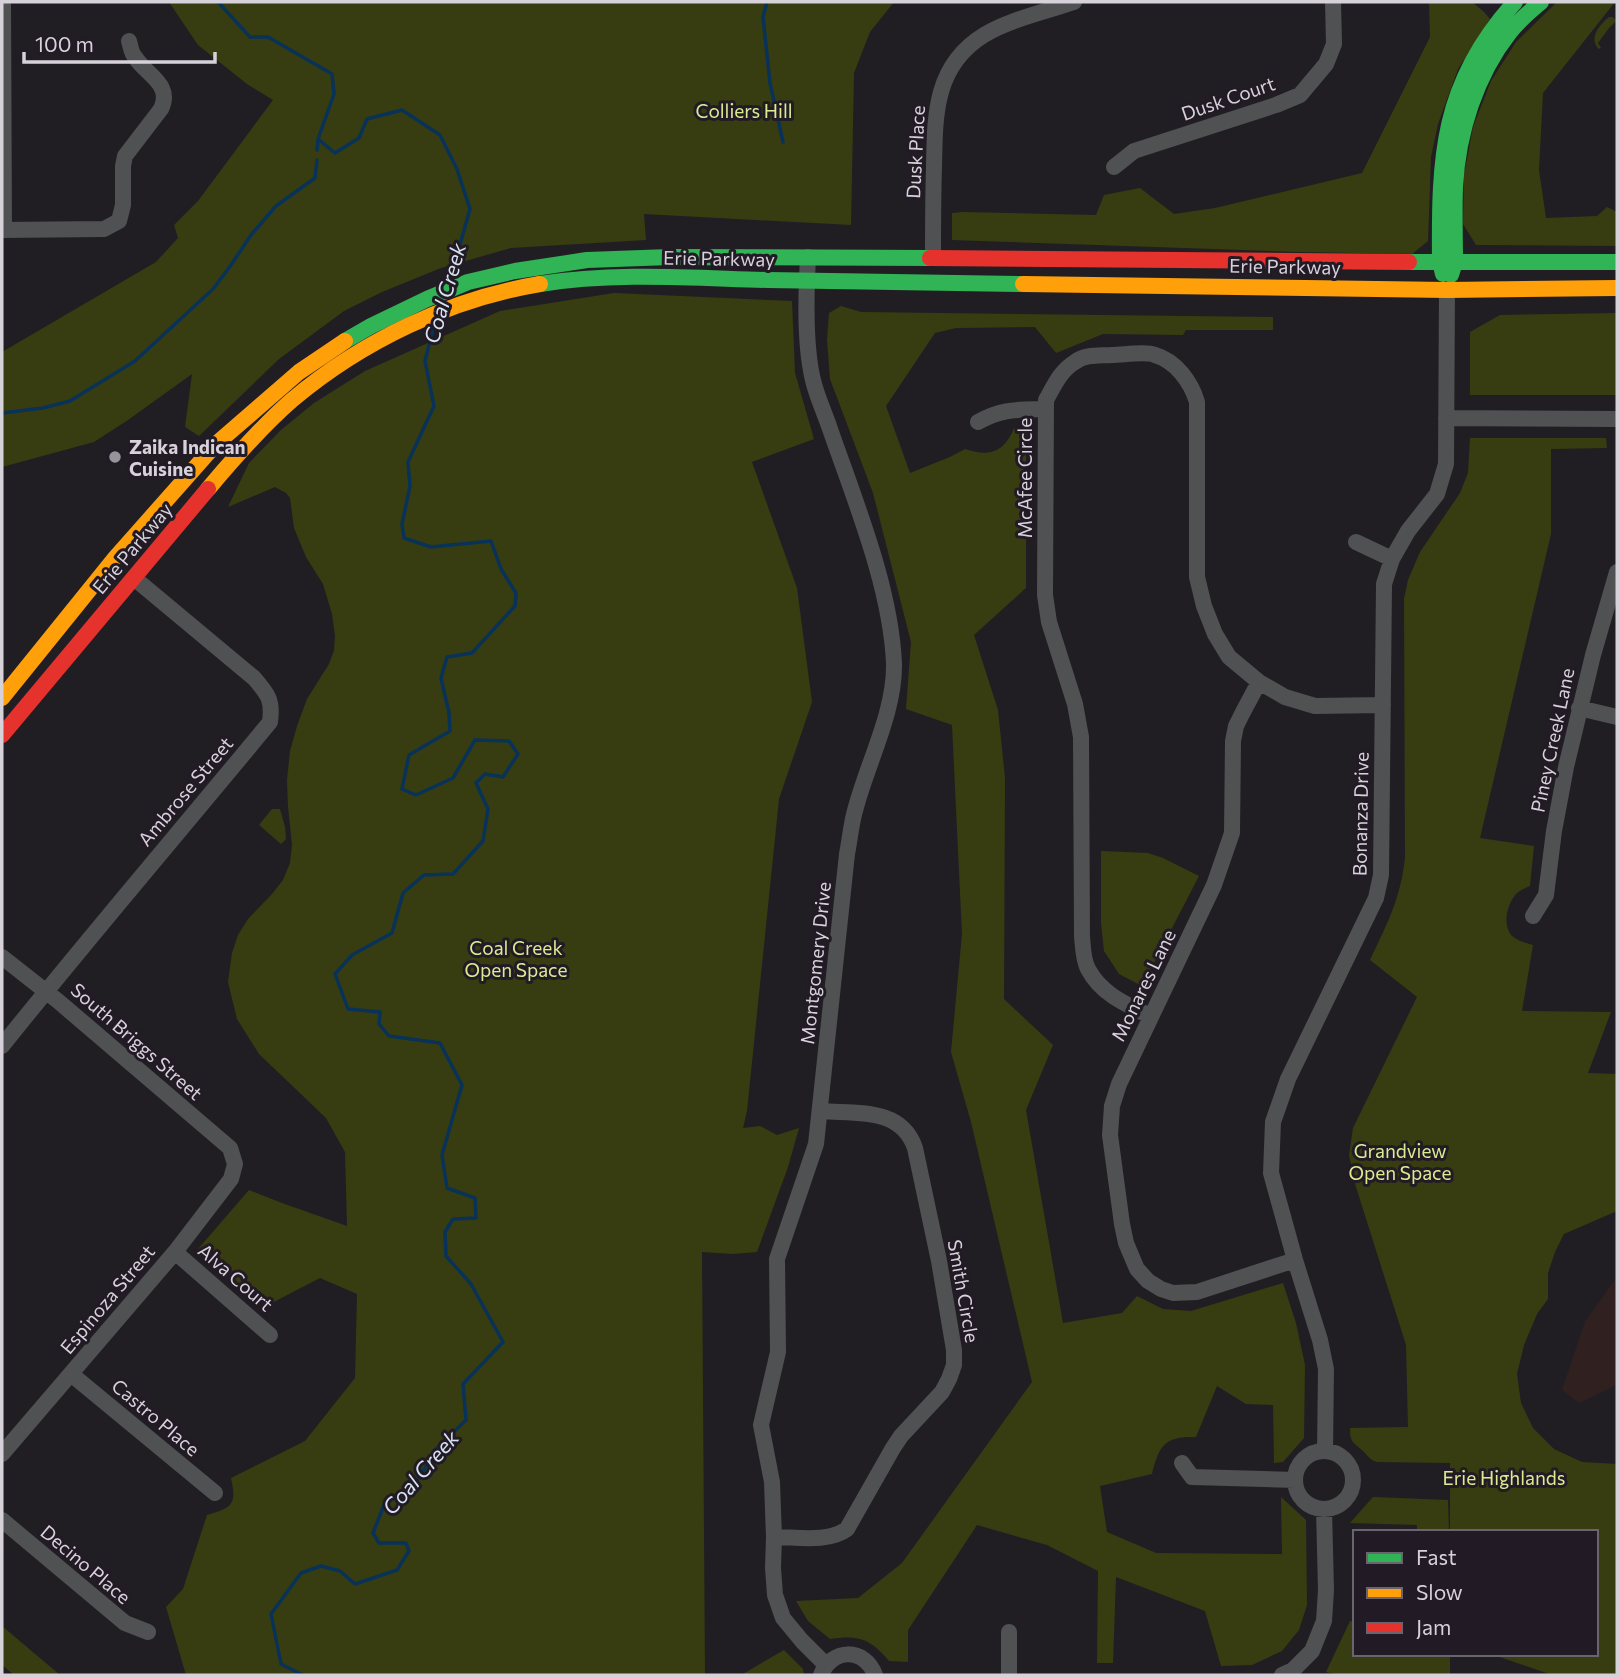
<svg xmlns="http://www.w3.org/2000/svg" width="1619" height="1677" font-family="Commissioner,sans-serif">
	<rect width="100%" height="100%" fill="#211e23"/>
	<!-- industrial -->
	<path fill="#312020" d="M1617,1277V1385L1579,1403L1562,1390L1585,1322Z"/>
	<!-- green -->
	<path fill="#373d11" d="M169,2H894L870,32L854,73L851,225L644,214L646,240L511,248L441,268L382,292L344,311L279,359L199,436L185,427L192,374L128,420L94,442L2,467V352L156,262L178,238L174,225L198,201L273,100L247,84L198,45Z
		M1429,2H1472L1483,11L1490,19L1458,69L1438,124L1431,157L1428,241L1412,254L1299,252L952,240V213L963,212L1096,215L1104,195L1140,188L1174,214L1215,208L1362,173L1430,37Z
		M1557,2H1615L1543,93L1539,170L1546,218L1597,216L1607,207L1617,212V246L1476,245L1463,224L1464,175L1473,127L1491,81L1516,42Z
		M1609,17H1613L1616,21L1609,28L1598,43L1601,48L1599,49C1588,39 1599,25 1609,17Z
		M614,293L792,301L795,373L814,439L752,462L797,588L812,702L779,799L747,1111L743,1128L760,1126L777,1135L799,1128L788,1167L757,1252L733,1254L702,1252L705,1675H186L166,1607L183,1589L207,1515C232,1508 237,1505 231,1478L305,1441L355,1378L357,1294L320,1278L266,1306L198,1249L249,1190L282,1203L347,1226L345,1152L326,1118L259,1054L237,1019L228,982L232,953L238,935L248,919L272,894L283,880L290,863L292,845L288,806L287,780L290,751L297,726L307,699L329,664L334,650L335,636L332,614L323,584L306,557L294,528L290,498L286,493L275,487L228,507L249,463L281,430L314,403L365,371L500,311Z
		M841,306L861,312L1273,317V330H1186L1183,335L1103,334L1056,353L1035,327L956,328L935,333L886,406L910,473L950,457L965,449C989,457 1004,453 1014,428L1026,427V588L974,635L998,710L1005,778L1004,999L1053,1045L1026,1110L1063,1323L1122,1313L1137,1296L1163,1309L1191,1311L1283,1283L1296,1323L1305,1365L1304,1438L1283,1462L1274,1463L1273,1405L1246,1404L1217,1386L1196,1437C1165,1436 1159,1445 1152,1474L1100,1486L1107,1532L1156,1553L1282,1554L1281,1497L1306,1520L1307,1605L1299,1630L1282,1651L1252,1665L1221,1666L1205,1611L1116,1577L1113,1663H1097L1098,1571L1047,1545L977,1525L908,1630V1662L889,1661C870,1638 858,1635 830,1639L808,1621L796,1601L858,1598L902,1563L1032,1382L971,1122L951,1052L962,934L952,725L906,709L911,642L873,493L830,379L827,340L829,313Z
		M1617,313V395H1470V332L1500,315Z
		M1470,438H1606L1607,448L1551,449V534L1480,838L1534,846L1530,886C1525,888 1520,890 1516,894C1507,904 1502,925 1512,936C1518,941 1526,943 1533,945L1522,1011L1611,1012L1588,1073L1617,1074V1211L1564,1234L1555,1252L1548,1273V1299L1537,1314L1524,1345L1517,1374L1521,1403L1533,1428L1554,1449L1582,1462L1617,1464V1675H1552L1491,1654H1596V1532H1450V1463L1377,1462C1370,1460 1369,1457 1364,1452C1354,1442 1350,1444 1350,1428L1408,1427L1406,1345L1356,1187L1349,1155L1353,1128L1417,997L1370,960C1387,924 1401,898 1405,857L1404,599L1408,580L1420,552L1460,493L1468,473Z
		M272,809H280L285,827L286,839L281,844L259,825Z
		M1101,851L1148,853L1163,858L1199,876L1142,986L1119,974L1104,951L1101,923Z
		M1373,1497L1448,1500L1449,1532H1417V1525L1350,1523Z
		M1350,1621L1355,1622V1654H1450V1675H1339L1326,1672Z
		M2,1626L60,1675H14L2,1665Z
		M784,1650L803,1669L804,1675H741Z"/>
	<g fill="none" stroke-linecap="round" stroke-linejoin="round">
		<!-- stream -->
		<path stroke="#083258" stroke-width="3.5" d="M218,2L250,37H268L332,74L334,94L318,139L335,153L359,138L367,119L402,110L440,135L457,169L470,209L459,248L443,283
			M767,2L763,17L770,83L783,142
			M317,150L318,139
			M2,413L43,408L70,401L135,361L213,289L231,265L251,235L276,206L315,178L317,160
			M303,1675L281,1664L271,1614L301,1573L321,1566L340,1571L355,1584L397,1570L409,1551L406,1543H379L373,1533L384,1505L419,1478L435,1450L466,1420L463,1384L503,1342L471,1284L446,1256L445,1232L453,1219L476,1218L475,1198L447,1188L442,1155L462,1085L440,1043L389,1036L379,1024L380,1012L348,1009L335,974L352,955L392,933L403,893L424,875L453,874L483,841L488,809L476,783L485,774L503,777L518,754L509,741L475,740L453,778L416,795L402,789L409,755L450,731L449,713L441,678L447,657L472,653L515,606L516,593L501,569L491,541L431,547L404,538L402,524L410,486L408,462L434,406L425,361L434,325"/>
		<!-- street -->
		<path stroke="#4f5153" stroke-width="16" d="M3,2L4,230
			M1114,167L1134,151L1276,105L1300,95L1326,64L1334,44L1333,2
			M2,230L104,229L119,221L123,205V166L125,156L161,109C173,84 146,75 135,57C131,53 131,47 129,41
			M808,257C806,294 804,348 814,384C818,399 825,414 830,429C855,501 891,588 894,664C895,711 868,762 856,807C851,823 850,839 847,854L816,1144L777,1259L778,1352L761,1425L772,1482L774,1537L773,1568L775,1595L783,1618L802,1641L826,1665
			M933,258C933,228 933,198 934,167C935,115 934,66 984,35C1011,19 1045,12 1074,2
			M1446,418L1617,419
			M978,422C1003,408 1018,410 1045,409
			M1356,542L1392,559
			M1579,708L1617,717
			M1533,916L1546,895L1554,831L1566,767L1593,655L1617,572
			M2,957L58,1001L230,1148L235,1164L231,1179L175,1252L2,1454
			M1150,1016C1127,1005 1101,994 1088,969C1083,960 1083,947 1082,936L1081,737L1075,704L1049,622L1045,595L1046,400C1054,386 1060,371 1075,362C1086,354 1099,356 1112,355C1123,355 1145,351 1155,355C1176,361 1191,382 1197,402V577L1204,606L1215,634L1229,657L1259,682
			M2,1046C89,937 181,830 270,722C273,700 268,694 254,678L134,578
			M175,1252L270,1335
			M1295,1260L1197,1292L1173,1293L1161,1289L1148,1281L1137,1269L1126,1243L1122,1224L1110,1135L1112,1106L1119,1084L1214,885L1232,833L1233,741L1236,726L1243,712L1259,682L1285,697L1315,706L1383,705
			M71,1374L215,1493
			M1325,1451L1326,1369L1320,1340L1295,1260L1271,1173L1273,1122L1288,1079L1376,898L1381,875L1384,584L1392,559L1408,531L1437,494L1446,464L1447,290
			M1295 1480a29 29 0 1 1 58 0a29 29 0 1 1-58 0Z
			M1182,1463L1192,1477L1295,1480
			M2,1520L125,1623L148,1632
			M774,1537C797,1537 828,1543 847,1529L893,1448L901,1436L942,1392L949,1379L954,1365V1350L939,1261L915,1148C901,1107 856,1114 821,1111
			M821,1675C831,1648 865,1647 875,1675
			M1009,1675V1632
			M1282,1675L1293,1670L1312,1651L1324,1621L1326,1590L1324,1509"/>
		<!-- fast -->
		<path stroke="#30b455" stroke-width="16" d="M1409,262H1617
			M1443,274L1440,262C1439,158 1441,83 1515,2
			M1451,275L1455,262C1455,237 1454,212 1455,187C1458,132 1476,75 1510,32C1519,21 1530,11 1541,2
			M540,284C615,272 692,278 768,280C853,282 938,283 1023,284
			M345,341L371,326L427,299L468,282L515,271L587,260L670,257L930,258"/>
		<!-- slow -->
		<path stroke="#ff9f0a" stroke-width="16" d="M1023,284L1447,290L1617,288
			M208,489C234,458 261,427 292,400C362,341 450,299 540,284
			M2,698L115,558L216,444L299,372L345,341"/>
		<!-- jam -->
		<path stroke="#e5322d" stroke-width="16" d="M930,258L1409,262
			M2,735L208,489"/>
	</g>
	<!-- markers -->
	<circle fill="#97939a" stroke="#221b26" stroke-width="2.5" cx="115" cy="457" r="7"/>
	<g text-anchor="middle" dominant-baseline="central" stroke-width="6" stroke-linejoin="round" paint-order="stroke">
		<!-- street labels -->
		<g font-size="19" fill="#d7d2da" stroke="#221b26">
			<text transform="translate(1228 98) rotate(-19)">Dusk Court</text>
			<text transform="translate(915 152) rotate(-87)">Dusk Place</text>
			<text transform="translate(719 258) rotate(1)">Erie Parkway</text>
			<text transform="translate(1285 266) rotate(1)">Erie Parkway</text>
			<text transform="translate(1024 478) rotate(-90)">McAfee Circle</text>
			<text transform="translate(132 548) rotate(-50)">Erie Parkway</text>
			<text transform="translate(1552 740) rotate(-78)">Piney Creek Lane</text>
			<text transform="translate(185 791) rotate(-50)">Ambrose Street</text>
			<text transform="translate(1360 814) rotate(-89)">Bonanza Drive</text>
			<text transform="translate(815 963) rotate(-84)">Montgomery Drive</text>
			<text transform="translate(1143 985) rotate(-64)">Monares Lane</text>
			<text transform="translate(137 1041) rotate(41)">South Briggs Street</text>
			<text transform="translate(236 1277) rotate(41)">Alva Court</text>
			<text transform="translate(964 1291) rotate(80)">Smith Circle</text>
			<text transform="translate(107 1299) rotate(-50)">Espinoza Street</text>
			<text transform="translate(156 1417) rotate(40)">Castro Place</text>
			<text transform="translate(86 1564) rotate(40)">Decino Place</text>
		</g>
		<!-- park labels -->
		<g font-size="19" fill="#dbeb90" stroke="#221b26">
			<text x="744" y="110">Colliers Hill</text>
			<text x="516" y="947">Coal Creek<tspan x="516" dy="22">Open Space</tspan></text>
			<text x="1400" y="1150">Grandview<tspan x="1400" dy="22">Open Space</tspan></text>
			<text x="1504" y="1477">Erie Highlands</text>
		</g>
		<!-- poi labels -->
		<g font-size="19" font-weight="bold" fill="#d7d2da" stroke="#221b26" text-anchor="start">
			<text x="129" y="446">Zaika Indican<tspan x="129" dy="22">Cuisine</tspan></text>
		</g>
		<!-- water labels -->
		<g font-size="21" font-style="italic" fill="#d8e4f2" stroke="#221b26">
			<text transform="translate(444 293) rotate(-74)">Coal Creek</text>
			<text transform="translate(420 1472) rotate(-49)">Coal Creek</text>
		</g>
	</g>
	<!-- border -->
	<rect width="1619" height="1677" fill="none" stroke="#d7d2da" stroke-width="7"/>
	<!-- legend -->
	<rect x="1353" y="1530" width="245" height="126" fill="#221b26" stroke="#6a646e" stroke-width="2"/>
	<rect x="1367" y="1553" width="35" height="10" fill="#30b455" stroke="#6a646e" stroke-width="2"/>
	<text x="1416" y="1565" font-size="21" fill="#d7d2da">Fast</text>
	<rect x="1367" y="1588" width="35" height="10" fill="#ff9f0a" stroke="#6a646e" stroke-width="2"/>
	<text x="1416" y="1600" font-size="21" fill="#d7d2da">Slow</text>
	<rect x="1367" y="1623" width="35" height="10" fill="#e5322d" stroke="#6a646e" stroke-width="2"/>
	<text x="1416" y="1635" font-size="21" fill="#d7d2da">Jam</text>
	<!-- scale -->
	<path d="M24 52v10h191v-10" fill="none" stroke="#d7d2da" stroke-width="3.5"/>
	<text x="35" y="52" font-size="21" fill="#d7d2da" stroke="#221b26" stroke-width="5" paint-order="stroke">100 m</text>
</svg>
